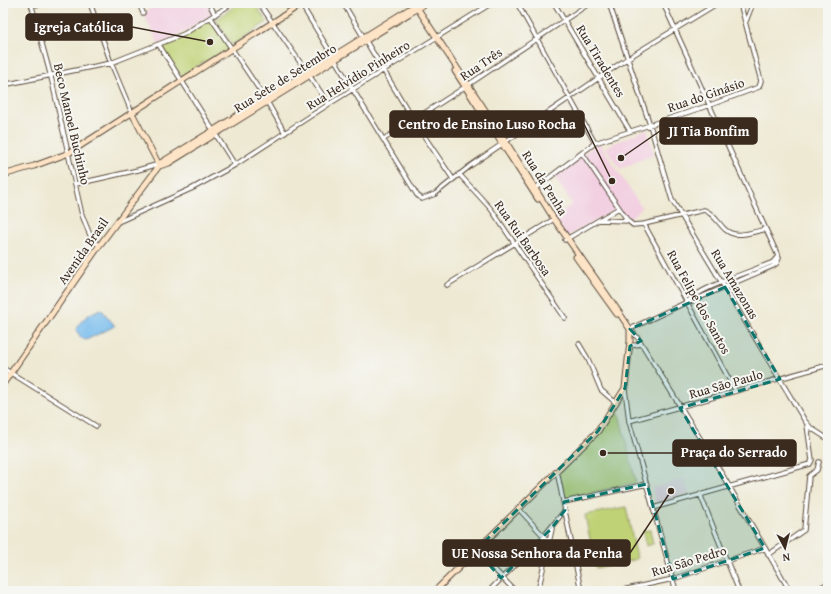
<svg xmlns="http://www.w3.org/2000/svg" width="831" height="594" font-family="'Gentium Book Plus',serif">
	<rect width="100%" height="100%" fill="#f6f6f2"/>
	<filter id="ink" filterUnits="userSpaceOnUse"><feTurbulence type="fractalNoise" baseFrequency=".025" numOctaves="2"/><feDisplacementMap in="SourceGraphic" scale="8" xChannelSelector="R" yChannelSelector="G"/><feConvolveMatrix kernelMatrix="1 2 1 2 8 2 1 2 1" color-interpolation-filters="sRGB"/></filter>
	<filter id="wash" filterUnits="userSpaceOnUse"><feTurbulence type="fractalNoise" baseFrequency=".012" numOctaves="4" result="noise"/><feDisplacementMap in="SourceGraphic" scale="16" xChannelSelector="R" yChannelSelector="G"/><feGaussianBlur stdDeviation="0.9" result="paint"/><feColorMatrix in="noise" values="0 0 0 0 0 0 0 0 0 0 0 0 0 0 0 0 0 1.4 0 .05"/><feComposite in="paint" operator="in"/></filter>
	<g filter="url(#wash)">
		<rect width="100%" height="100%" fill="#eee9d3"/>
		<!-- built -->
		<path fill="#f2cfe1" d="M160,3H205L215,15L159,45L143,13Z
			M647,129L654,154L620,169L605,147Z
			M599,142L642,208L627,221L618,208L566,237L553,218L572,204L554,176Z
			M684,478L690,494L656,503L652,488Z"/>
		<!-- green -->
		<path fill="#bfd275" stroke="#7d7e4a" d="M239,3H254L267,22L232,45L216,20Z
			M211,18L232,48L200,64L182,77L163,49Z
			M616,408L618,410L636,482L566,499L558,472L596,435Z
			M626,507L637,559L596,568L585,515Z
			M650,530L653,544L646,546L643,531Z"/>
		<!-- water -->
		<path fill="#76bbed" stroke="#587286" d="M101,309L115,326L86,340L81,338L76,329C81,319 90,313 101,309Z"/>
	</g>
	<g filter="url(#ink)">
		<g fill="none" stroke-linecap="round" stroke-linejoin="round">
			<!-- street casing -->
			<g stroke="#564739" stroke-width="5.5">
				<path id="street" d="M31,3L51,77L82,215L90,235L99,246
					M90,3L111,63L132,113
					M139,3L143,13
					M209,3L215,15
					M259,3L329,104
					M343,3L414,121L453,179
					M517,3L595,143
					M554,3L630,131
					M609,3L650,125L672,200L805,421L811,428L828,439
					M663,3L779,258L777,263L773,266L692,301L687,302L630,329L638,338L719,469L790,591
					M301,4L417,195L422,199L435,194L470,166L628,58L718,3
					M32,5L55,3
					M211,18L265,98L285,133
					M746,21L753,3
					M39,32L95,19
					M159,45L235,165
					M3,85L111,63L184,34L233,3
					M384,139L465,87L590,3
					M582,153L628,221L633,225L644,224L704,210C717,214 721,232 734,234C744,236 757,231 766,229
					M459,174L491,209L565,318
					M76,184L138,170L159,164
					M533,190L595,143L710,105L759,87L761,81L740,3
					M599,220L628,221
					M118,222L193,188L235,165L329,104L492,3
					M644,224L735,390
					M565,240L619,208
					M447,285L554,219
					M687,302C702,286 751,272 773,262L778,256
					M579,344L588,359L601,390L616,403
					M630,346L641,344
					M3,368L96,426
					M625,389L629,421L676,591
					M629,421L828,365
					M557,471L581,591
					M700,494L739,591
					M564,502L647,484
					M518,508L549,542
					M653,508L810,464L812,460L807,425
					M476,550L515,591
					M768,555L804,530L809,476L817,470L819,462
					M489,591L544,536L565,510
					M538,591L552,529
					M618,591L673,579L765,548
					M815,591L828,583"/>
			</g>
			<!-- secondary casing -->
			<g stroke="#564739" stroke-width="7">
				<path id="secondary" d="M414,3L506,142L554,219L616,308L630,329V341L625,388L598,431L435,591
					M455,71L538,199
					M132,113L159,165
					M159,164L419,3
					M159,166L169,163L426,3
					M3,175L34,166L69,153L303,3
					M576,257L617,314
					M3,384L99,246L159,166"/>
			</g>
			<!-- street -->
			<use href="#street" stroke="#fff" stroke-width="3.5"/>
			<!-- secondary -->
			<use href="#secondary" stroke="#fee4c6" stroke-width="5"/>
		</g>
	</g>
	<!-- marked area -->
	<path fill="#0f766e" fill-opacity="0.2" stroke="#0f766e" stroke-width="3" stroke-dasharray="8 5" stroke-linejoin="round" d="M725,287L780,379L680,408L765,548L673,579L647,484L564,502L565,510L552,528L501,578L476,550L598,431L625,388L630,346L641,341L630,329Z"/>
	<g text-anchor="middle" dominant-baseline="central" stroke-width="4" stroke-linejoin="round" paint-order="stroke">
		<!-- street labels -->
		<g font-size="13" fill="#3b2a1e" stroke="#f6f6f2">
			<text transform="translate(601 61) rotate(59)">Rua Tiradentes</text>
			<text transform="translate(481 64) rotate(-34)">Rua Três</text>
			<text transform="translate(358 75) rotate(-32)">Rua Helvídio Pinheiro</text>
			<text transform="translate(285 78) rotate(-32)">Rua Sete de Setembro</text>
			<text transform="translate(706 95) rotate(-19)">Rua do Ginásio</text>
			<text transform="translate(72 124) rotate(77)">Beco Manoel Buchinho</text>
			<text transform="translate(545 183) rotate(58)">Rua da Penha</text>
			<text transform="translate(523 238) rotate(55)">Rua Rui Barbosa</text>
			<text transform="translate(83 251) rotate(-55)">Avenida Brasil</text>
			<text transform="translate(735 284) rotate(59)">Rua Amazonas</text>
			<text transform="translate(699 302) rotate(61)">Rua Felipe dos Santos</text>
			<text transform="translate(726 384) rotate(-16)">Rua São Paulo</text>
			<text transform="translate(689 561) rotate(-17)">Rua São Pedro</text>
		</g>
	</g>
	<!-- callouts -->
	<path fill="none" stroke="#3b2a1e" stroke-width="1.5" d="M210 42L132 27M612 181L584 124M621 158L660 131M603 453L673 453M671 491L630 553"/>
	<g fill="#3b2a1e" stroke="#f6f6f2" stroke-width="1.5">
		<circle cx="210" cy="42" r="4"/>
		<circle cx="612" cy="181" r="4"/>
		<circle cx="621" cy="158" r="4"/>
		<circle cx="603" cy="453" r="4"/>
		<circle cx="671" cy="491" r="4"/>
	</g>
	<g fill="#3b2a1e" stroke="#3b2a1e" stroke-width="1.5">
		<rect x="26" y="14" width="106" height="26" rx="4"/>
		<rect x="390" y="111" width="194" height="26" rx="4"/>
		<rect x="660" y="118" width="97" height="26" rx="4"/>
		<rect x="673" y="440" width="123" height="26" rx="4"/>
		<rect x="443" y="540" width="187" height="26" rx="4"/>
	</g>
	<g font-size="14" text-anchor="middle" font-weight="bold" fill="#fff">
		<text x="79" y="32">Igreja Católica</text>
		<text x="487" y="129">Centro de Ensino Luso Rocha</text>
		<text x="709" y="136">JI Tia Bonfim</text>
		<text x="734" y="457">Praça do Serrado</text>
		<text x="537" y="558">UE Nossa Senhora da Penha</text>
	</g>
	<!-- margin -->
	<rect width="831" height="594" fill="none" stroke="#f6f6f2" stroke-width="16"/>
	<!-- north arrow -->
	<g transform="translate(785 548) rotate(173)" stroke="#f6f6f2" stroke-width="3" paint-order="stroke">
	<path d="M0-3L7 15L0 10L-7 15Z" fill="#3b2a1e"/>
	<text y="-6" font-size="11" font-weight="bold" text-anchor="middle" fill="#3b2a1e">N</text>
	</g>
</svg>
